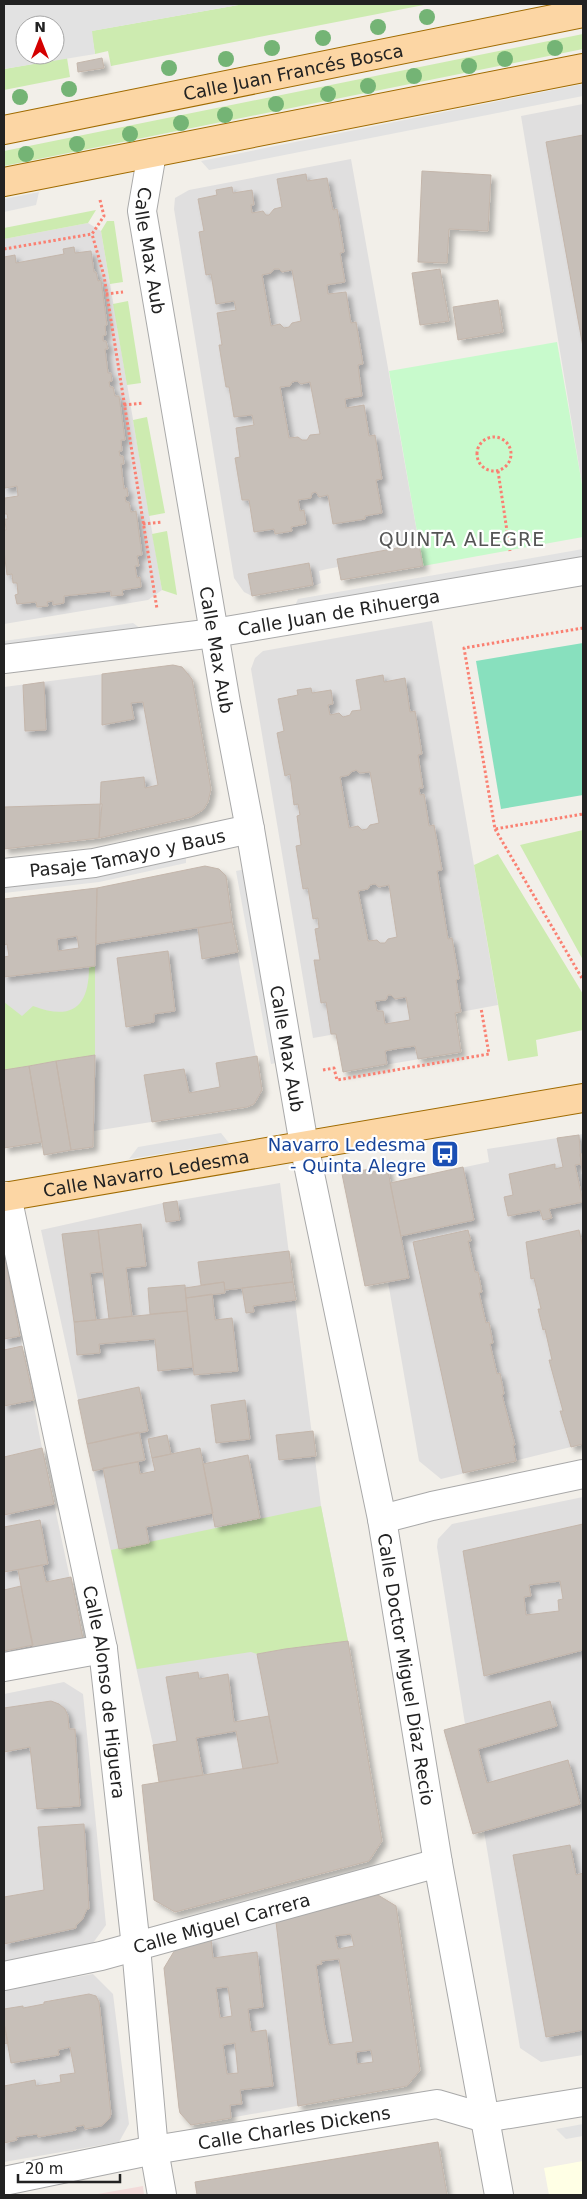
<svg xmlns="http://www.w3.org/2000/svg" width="587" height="2199" font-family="'DejaVu Sans',sans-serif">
	<defs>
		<filter id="shadow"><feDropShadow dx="4.5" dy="4.5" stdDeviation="2.5" flood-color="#0004"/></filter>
	</defs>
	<rect width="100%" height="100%" fill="#f2efe9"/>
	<!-- residential -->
	<path fill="#e0dfdf" d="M583,104V490L521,116Z
		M351,159L423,566L341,580L338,567L327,569L319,571L321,583L316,585L252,596L244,592L234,578L174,209L175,198L189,190Z
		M88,223L101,231L162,590L148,600L4,624V239Z
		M432,621L498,1005L455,1013L461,1052L343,1072L336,1034L313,1038L251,669L255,658L263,651Z
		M173,665L182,667L189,674L194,687L211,789L208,802L203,810L187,818L99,838L4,849V687Z
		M205,866L219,869L226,876L232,922L262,1090L259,1097L254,1104L247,1107L94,1131L93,1147L44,1155L42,1142L4,1148V899L97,888Z
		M583,1134V1444L441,1479L419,1461L388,1282L365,1286L342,1174L387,1166L390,1183L489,1162L487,1149Z
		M280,1183L321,1506L348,1641L281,1884L175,1912L154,1900L142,1785L159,1782L153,1745L41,1230L163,1203Z
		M4,1252L42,1448L83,1639L4,1655Z
		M583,1497V2055L541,2062L520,2048L484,1831L473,1834L444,1730L465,1724L437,1547L438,1539L452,1524Z
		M64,1682L83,1694L106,1925L93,1943L87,1947L4,1963V1694Z
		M378,1895L396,1906L420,2070L407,2086L191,2125L180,2113L179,2108L164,1968L176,1948Z
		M93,1974L113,1994L129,2124L119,2142L4,2162V1990Z"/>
	<!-- commercial -->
	<path fill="#f2dad9" d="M143,2186L144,2195H90H92Z"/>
	<!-- education -->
	<path fill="#ffffe5" d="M583,2161V2195H549L544,2168Z"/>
	<!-- grass -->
	<path fill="#cdebb0" d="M244,4H429L111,66L108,51L95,54L91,31Z
		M583,34V49L4,166V151Z
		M67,58L70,77L4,90V69Z
		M96,210L88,223L4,239V228Z
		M107,221H114L123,282L110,284L101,231Z
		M128,301L141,383L127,385L113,304Z
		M147,417L165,513L149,516L133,420Z
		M167,531L177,595L162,590L152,534Z
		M583,830V960L520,845Z
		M498,854L583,994V1030L536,1040L538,1056L508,1061L474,865Z
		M95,966V1055L4,1070V1002L22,1016L33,1006C72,1021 89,1007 89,967Z
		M321,1506L348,1641L285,1649L257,1654L251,1652L137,1669L111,1550Z"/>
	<!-- park -->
	<path fill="#c8facc" d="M557,342L583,490V537L423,566L389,371Z"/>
	<!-- pitch -->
	<path fill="#88e0be" d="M583,643V795L501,809L476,661Z"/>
	<!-- parking -->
	<path fill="#e2e2e2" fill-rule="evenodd" d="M4,4H244L92,31L95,54L4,69ZM25,25H55V55H25Z
		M583,84V96L209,170L201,161Z
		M39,192L36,205L4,212V199Z
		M583,549V561L292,612L298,599Z
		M133,623L147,633L4,652V641Z
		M186,853V863L99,882L4,893V884Z
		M246,869L281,1062L271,1064L236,871Z
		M221,1133L229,1143L129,1159L138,1147Z
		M583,2124V2136L566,2139L556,2129Z"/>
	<!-- building -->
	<path fill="#c7bfb8" stroke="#c4b6ab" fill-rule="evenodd" filter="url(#shadow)" d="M102,58L104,68L78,72L77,63Z
		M583,135V347L546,142Z
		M422,171L491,175L488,231L449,229L447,263L418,262Z
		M306,174L307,181L327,178L333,210L337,209L344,252L340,253L345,282L327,285L328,294L346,292L351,323L356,322L363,364L358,365L362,396L345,399L346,408L364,405L369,436L375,435L382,479L376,480L382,513L365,516V519L333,524L328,495L319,497L316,492L312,493L311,498L298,500L300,511L304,510L306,524L291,527L292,531L275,534L274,529L254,532L249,500H242L235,458L240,457L236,428L254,425L252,415L234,417L229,387H226L219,345H222L217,313L236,310L235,305L234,301L216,304L211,274L206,275L199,232L204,231L198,199L217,195L216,190L232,187L233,193L252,190L254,205H251L252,213L263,211L266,215H269L274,209L282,207L277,179ZM274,269H279L282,272L292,270L301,321L292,323L289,327L284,328L280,324L271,326L262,275L271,273ZM297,381L301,384L310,382L320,434L310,435L307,440H302L298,437L289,438L280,387L290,386L292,382Z
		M74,247L75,253L91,251L94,272H96L98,281L101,280L107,325L105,326L106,335L103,336V341H106L108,349H105L108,373H111L112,381L109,382L110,387H113L115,396H119L125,440H121L122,451H119L120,456H123L124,464H121L124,489L127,488L128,496L125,497L126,502H129L131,512L136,511L142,555L137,556L139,566H135L137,578L140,577L141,587L122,590L123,595L111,596V591L64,596V603L53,605V601L47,602L48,606L37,607L36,602L17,604L15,595L18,594L17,583H13L12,574L7,575L4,551V530H6L5,519H8L7,514H4L5,498L18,496L17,486L5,488L4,481V257L15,255L16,263L64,254L63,249Z
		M440,269L449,321L420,325L412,273Z
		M498,300L503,332L458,340L453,307Z
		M419,544L423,566L341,580L337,559Z
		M309,563L313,585L252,596L248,574Z
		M173,665L182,667L192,679L211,789L208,802L203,810L191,817L99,838L101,782L144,777L145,788L158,785L143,702L131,703L134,719L102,725V674Z
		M383,675L384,682L405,678L410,712L415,711L422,754L418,755L423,788H419L420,795L424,794L429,826L434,825L442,870L437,871L448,939L452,938L459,979L456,980L461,1012L455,1013L461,1052L418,1059L415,1046L400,1048L385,1051L387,1064L343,1072L336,1034H331L326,1002L321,1003L314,960H320L315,929L319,928L318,918L313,919L308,888L303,889L296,846L301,845L297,816L300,815L298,804L294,805L290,774L285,776L277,733L284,731L278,699L298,695L297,690L311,688L312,693L331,690L333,704L328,705L330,715L339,713L343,717L350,715L352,711L361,710L356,680ZM356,770L360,773L370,772L379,823L370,825L367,829L362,830L358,826L349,828L340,777L349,775L351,772ZM375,884L379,887L389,885L397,937L388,939L385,943H380L377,940L368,941L358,891L368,889L370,885ZM388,995H391L395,999L406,997L410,1020L385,1024L383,1011H377L375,1001L386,1000Z
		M44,682L46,730L25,731L23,685Z
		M102,804L99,838L4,849V807Z
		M205,866L219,869L226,876L232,922L96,944L97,888Z
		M97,888L95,966L4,977V957L9,956L7,944L4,945V899ZM77,936L79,948L58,951L57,939Z
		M232,922L238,952L202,959L198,928Z
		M168,951L175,1011L154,1014V1022L126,1027L117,958Z
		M95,1055L93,1147L71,1150L56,1061Z
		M257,1056L262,1090L254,1104L247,1107L152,1122L144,1075L184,1069L189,1093L220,1087L216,1063Z
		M56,1061L71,1150L44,1155L29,1066Z
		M29,1066L42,1142L4,1148V1070Z
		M579,1135L581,1164L575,1165L583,1202L549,1209L552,1218L543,1220L540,1210L508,1216L504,1197L513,1195L509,1174L555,1164V1169L563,1167L557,1138Z
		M583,1153V1178L580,1154Z
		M387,1166L409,1278L365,1286L342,1174Z
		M463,1167L474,1220L401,1236L390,1183Z
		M177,1201L180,1220L166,1222L163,1203Z
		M141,1224L146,1266L126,1268L132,1316L109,1319L98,1230Z
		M98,1230L103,1272L90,1273L96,1320L74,1322L62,1234Z
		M468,1230L471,1241H468L475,1272H478L482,1292L479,1293L486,1323L489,1322L493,1343L490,1344L497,1374L500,1373L504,1394L502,1395L515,1445H513L516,1461L463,1473L413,1242Z
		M579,1230L583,1248V1444L571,1447L560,1411H563L549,1360H552L545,1329L543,1330L538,1309H541L534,1278L531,1279L526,1242Z
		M289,1251L293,1282L225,1290L224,1282L201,1285L198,1262Z
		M4,1252L20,1336L4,1339Z
		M224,1282L225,1293L186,1298L185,1288Z
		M293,1282L296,1300L253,1306L254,1312L246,1313L242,1288Z
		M185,1285L187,1311L150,1314L148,1288Z
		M212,1294L215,1320L232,1318L238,1371L194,1375L186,1298Z
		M187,1311L193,1367L158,1371L155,1339L99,1344L100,1353L77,1355L74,1322Z
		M22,1346L34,1400L4,1406V1350Z
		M139,1387L148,1431L87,1444L78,1400Z
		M245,1400L250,1439L216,1443L211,1405Z
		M313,1431L316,1456L279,1460L276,1435Z
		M139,1432L145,1460L93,1471L87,1444Z
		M167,1435L171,1454L152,1458L148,1439Z
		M42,1448L54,1504L4,1515V1457Z
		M200,1448L213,1513L146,1527L149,1543L119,1549L103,1468L138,1462L140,1474L155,1471L152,1458Z
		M248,1455L260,1518L215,1527L203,1464Z
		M40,1520L48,1564L4,1572V1527Z
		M583,1524V1650L484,1676L463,1551ZM560,1581L563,1599L558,1600L559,1611L526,1615L524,1597L531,1596L529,1585Z
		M42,1565L46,1582L71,1577L83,1639L33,1649L18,1570Z
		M21,1586L33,1645L4,1651V1590Z
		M348,1641L382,1841L369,1861L175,1912L154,1900L142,1785L278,1763L257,1654L285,1649Z
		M198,1672L199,1679L228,1674L234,1722L269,1716L278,1763L243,1769L236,1731L196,1738L203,1775L159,1782L153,1745L177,1741L166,1677Z
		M51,1701L59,1704L65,1709L68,1716L69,1729H75L80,1806L37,1809L30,1747L4,1752V1708Z
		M550,1701L557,1726L478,1749L487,1783L568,1760L580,1804L473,1834L444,1730Z
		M84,1824L89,1909H87L82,1920L76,1925V1928L4,1944V1897L44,1890L38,1827Z
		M570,1845L576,1875L583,1873V2030L546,2037L513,1855Z
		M378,1895L396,1906L420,2070L407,2086L298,2106L276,1922ZM351,1934L354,1946L338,1949L335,1936ZM339,1959L353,2042L329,2045L325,2028L316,1965L322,1964L321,1961ZM371,2050L373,2062L357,2064L356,2052Z
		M211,1939L213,1958L257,1952L263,2007L248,2009L251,2032L266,2030L273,2086L240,2090L242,2104L230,2105L231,2118L191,2125L180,2113L179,2108L164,1968L176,1948ZM228,1987L232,2016L220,2018L216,1988ZM235,2043L238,2073L227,2074L223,2045Z
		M89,1994L96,1996L99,2002L111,2114L109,2119L101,2126L85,2129L84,2125L75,2127L76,2130L38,2137L37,2134L16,2137L17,2140L4,2143V2086L35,2080L36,2086L61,2082L60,2075L75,2073L70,2047L58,2050L59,2055L11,2063L4,2023V2009L23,2006V2008L44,2004V2002Z
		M4,2023L8,2043L4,2044Z
		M438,2142L447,2195H197L195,2182Z"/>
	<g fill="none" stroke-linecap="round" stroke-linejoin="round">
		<!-- minor casing -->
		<g stroke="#a9a9a9" stroke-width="30">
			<g id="minor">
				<path id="s1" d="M152,153L142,211L226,703L250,829L304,1145L382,1519L438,1863L499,2195"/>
				<path id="s2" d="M4,659L214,633L583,571"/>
				<path id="s3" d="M4,873L94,863L250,829"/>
				<path id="s4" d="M7,1196L103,1649L136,1947L154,2150L162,2195"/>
				<path d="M382,1519L432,1506L583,1474"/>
				<path d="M4,1667L103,1649"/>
				<path id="s5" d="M4,1976L101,1956L438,1863"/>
				<path id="s6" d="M4,2181L154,2150L437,2104L485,2118L583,2102"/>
			</g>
		</g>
		<!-- major casing -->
		<g stroke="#a06b00" stroke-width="30">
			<g id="major">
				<path id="s7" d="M4,130L583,13"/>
				<path d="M4,182L583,68"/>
				<path id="s8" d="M4,1197L583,1098"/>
			</g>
		</g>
		<!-- path -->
		<path stroke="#fa8072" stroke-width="3" stroke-dasharray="2.5 2.5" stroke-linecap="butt" d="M100,200L104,216L92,234L104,276L157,609
			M4,249L92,234
			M106,294L123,292
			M124,405L143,403
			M477 454a17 17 0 1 1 34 0a17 17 0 1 1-34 0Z
			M498,471L510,551
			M143,524L162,522
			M583,628L464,648L495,829L583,814
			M495,829L583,980
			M323,1070L334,1068L337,1080L489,1054L481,1008"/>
		<!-- minor -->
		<use href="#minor" stroke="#fff" stroke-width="28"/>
		<!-- major -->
		<use href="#major" stroke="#fcd6a4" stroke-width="28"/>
	</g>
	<!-- trees -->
	<g fill="#74b475">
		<circle cx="427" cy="17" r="8"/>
		<circle cx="378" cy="27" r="8"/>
		<circle cx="323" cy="38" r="8"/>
		<circle cx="272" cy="48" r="8"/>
		<circle cx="555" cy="48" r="8"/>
		<circle cx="226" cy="59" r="8"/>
		<circle cx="505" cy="59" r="8"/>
		<circle cx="469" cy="66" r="8"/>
		<circle cx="169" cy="68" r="8"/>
		<circle cx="414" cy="76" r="8"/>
		<circle cx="368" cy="86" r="8"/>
		<circle cx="69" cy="89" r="8"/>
		<circle cx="328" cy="94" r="8"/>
		<circle cx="20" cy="97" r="8"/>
		<circle cx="276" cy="104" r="8"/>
		<circle cx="225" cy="115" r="8"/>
		<circle cx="181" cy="123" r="8"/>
		<circle cx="130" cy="134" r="8"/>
		<circle cx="77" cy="144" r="8"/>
		<circle cx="26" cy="154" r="8"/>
	</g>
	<!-- icons -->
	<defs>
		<g id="bus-square" transform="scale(1.4375)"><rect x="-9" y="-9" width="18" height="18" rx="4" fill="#1a4fb4" stroke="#fff"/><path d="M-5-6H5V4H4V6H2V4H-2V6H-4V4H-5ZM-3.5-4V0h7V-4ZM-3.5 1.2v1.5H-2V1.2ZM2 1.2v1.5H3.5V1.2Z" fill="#fff"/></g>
	</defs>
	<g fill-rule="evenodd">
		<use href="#bus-square" x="445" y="1154"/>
	</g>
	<g text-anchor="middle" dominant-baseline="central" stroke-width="4.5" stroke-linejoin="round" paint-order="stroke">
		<!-- street labels -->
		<g font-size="18" fill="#222" stroke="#fff">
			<text stroke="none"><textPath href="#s7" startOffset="295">Calle Juan Francés Bosca</textPath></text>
			<text stroke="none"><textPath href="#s1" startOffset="99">Calle Max Aub</textPath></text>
			<text stroke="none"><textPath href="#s2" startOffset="338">Calle Juan de Rihuerga</textPath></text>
			<text stroke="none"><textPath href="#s1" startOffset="504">Calle Max Aub</textPath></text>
			<text stroke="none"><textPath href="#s3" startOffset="125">Pasaje Tamayo y Baus</textPath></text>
			<text stroke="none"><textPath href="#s1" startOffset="909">Calle Max Aub</textPath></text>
			<text stroke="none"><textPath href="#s8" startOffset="144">Calle Navarro Ledesma</textPath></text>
			<text stroke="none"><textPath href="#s1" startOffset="1541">Calle Doctor Miguel Díaz Recio</textPath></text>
			<text stroke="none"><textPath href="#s4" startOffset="506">Calle Alonso de Higuera</textPath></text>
			<text stroke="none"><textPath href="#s5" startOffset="224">Calle Miguel Carrera</textPath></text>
			<text stroke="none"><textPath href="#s6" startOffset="295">Calle Charles Dickens</textPath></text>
		</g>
		<!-- transit labels -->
		<g font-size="18" fill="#164399" stroke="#fff" text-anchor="end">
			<text x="426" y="1144">Navarro Ledesma<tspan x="426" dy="21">- Quinta Alegre</tspan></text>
		</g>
		<!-- neighbourhood labels -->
		<g font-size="19" letter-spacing="1" fill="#555" stroke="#fff">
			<text x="462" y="539">QUINTA ALEGRE</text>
		</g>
	</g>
	<!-- border -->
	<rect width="587" height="2199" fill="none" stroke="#222222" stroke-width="10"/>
	<!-- north arrow -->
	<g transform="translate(40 40)"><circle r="24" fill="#ffffff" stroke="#a7a7a7"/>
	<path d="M0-4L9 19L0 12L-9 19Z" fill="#d40000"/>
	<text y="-8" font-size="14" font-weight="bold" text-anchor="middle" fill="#222222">N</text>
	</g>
	<!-- scale -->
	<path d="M18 2174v8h102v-8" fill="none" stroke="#222222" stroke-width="2.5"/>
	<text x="25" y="2174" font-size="15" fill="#222222" stroke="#ffffff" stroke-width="4" paint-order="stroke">20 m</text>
</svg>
